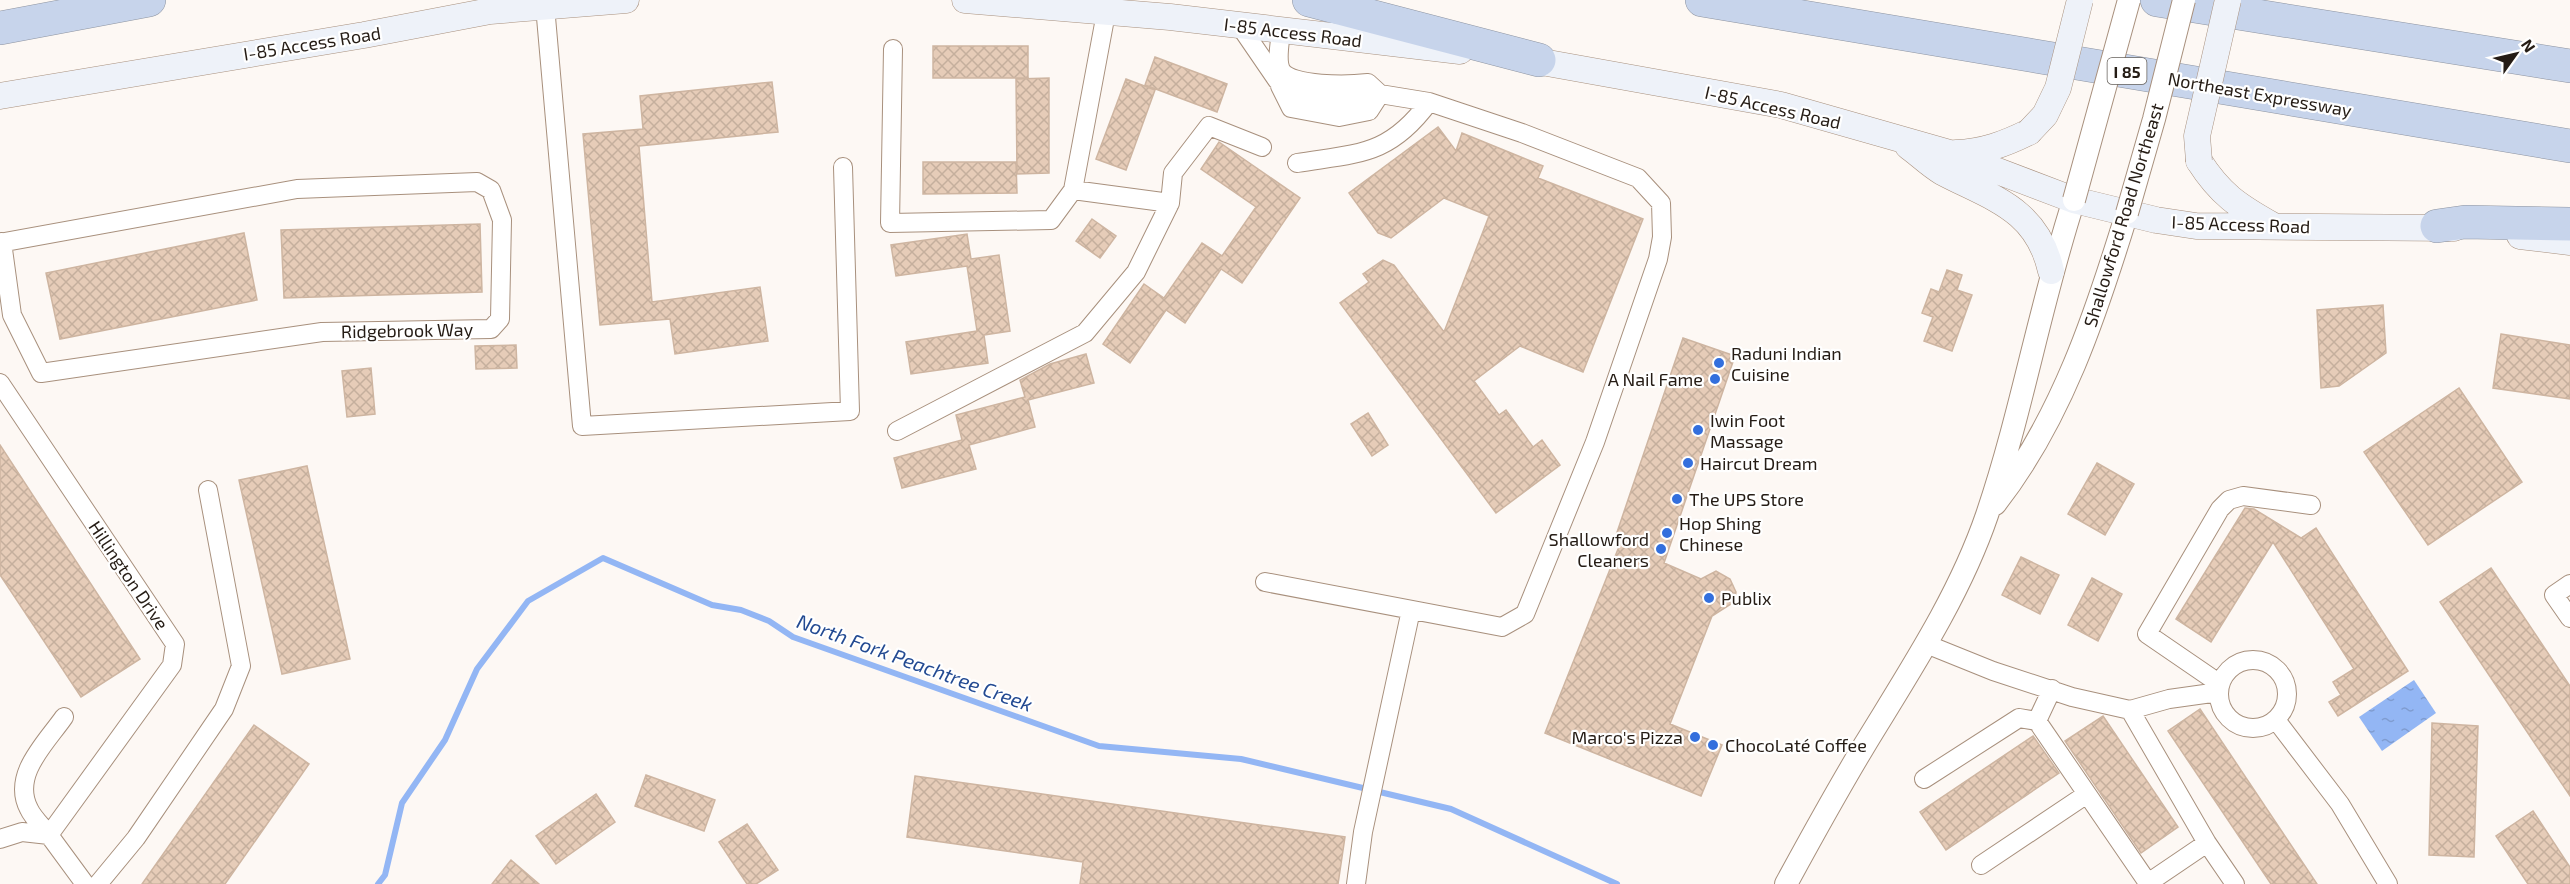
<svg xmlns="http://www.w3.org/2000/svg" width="2570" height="884" font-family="'Exo 2',sans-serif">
	<defs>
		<pattern id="water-ripples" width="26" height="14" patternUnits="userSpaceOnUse" patternTransform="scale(1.5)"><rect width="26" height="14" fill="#93b6f4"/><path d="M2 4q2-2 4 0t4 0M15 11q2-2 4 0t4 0" fill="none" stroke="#7f9cd0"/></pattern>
		<pattern id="building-cross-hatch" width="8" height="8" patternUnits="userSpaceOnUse" patternTransform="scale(1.5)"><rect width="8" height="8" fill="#e6ccb8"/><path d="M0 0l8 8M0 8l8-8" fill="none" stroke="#c5af9d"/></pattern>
	</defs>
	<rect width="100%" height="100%" fill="#fdf8f4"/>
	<!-- water -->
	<path fill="url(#water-ripples)" d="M2414,680L2436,713L2382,751L2359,717Z"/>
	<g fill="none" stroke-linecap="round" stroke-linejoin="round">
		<!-- stream -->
		<path stroke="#93b6f4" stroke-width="6" d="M378,884L385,875L402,803L445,740L477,669L528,601L603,558L712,605L741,610L769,621L793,637L1099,746L1241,759L1451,809L1617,884"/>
	</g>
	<!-- building -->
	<path fill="url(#building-cross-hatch)" stroke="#ceb5a1" stroke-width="1.5" d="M933,46H1028V78H933Z
		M1155,57L1227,84L1217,112L1145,85Z
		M1049,78V173L1017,174L1016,79Z
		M1126,79L1155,90L1126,170L1096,159Z
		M772,82L778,132L639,146L652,302L760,287L768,341L675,354L670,319L600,325L583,134L643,129L640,96Z
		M1438,127L1456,151L1462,133L1543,166L1538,178L1643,219L1583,372L1520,346L1474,381L1499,415L1506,410L1533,447L1542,440L1560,465L1496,513L1340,303L1369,282L1363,274L1383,260L1394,265L1444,332L1489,216L1444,198L1391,238L1378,233L1349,193Z
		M1219,142L1300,198L1242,283L1221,269L1185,323L1166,310L1130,363L1103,344L1144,284L1164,298L1202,243L1222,256L1256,207L1201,169Z
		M923,162H1016L1017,193L923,194Z
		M1092,219L1116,236L1100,258L1076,241Z
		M480,224L482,292L284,298L281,230Z
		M244,233L257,300L60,339L46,273Z
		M967,234L971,259L999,255L1010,331L984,335L988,363L911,374L906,342L977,331L967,266L896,276L891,245Z
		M1947,270L1962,275L1957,290L1972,295L1952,351L1924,341L1933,317L1922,313L1931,289L1939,292Z
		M2383,305L2386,353L2339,386L2321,388L2317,310Z
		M2501,334L2570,345V399L2493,388Z
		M1683,338L1735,356L1664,563L1701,579L1716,571L1730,579L1736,592L1734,602L1712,616L1670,724L1722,745L1701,796L1545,733L1620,544L1614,541Z
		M516,345L517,368L476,369L475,346Z
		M1086,354L1094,383L1028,400L1035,427L969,445L976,469L902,488L894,458L962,440L956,415L1025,397L1020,380L1050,364Z
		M371,368L375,414L347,417L342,371Z
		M2459,388L2522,482L2428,545L2364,452Z
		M1368,413L1388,445L1372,456L1351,424Z
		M0,445L140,659L81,697L0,575Z
		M2097,463L2134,484L2105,535L2068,514Z
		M307,466L350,659L282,674L239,480Z
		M2245,508L2254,509L2301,538L2316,528L2408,671L2338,716L2329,702L2341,695L2333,682L2354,669L2273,542L2211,642L2176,619Z
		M2021,557L2059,575L2040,614L2002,595Z
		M2491,568L2570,686V796L2440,602Z
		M2092,578L2122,594L2098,641L2068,625Z
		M2200,709L2317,884H2271L2168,731Z
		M2103,716L2178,827L2141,853L2065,741Z
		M2432,723L2478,726L2474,857L2429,855Z
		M254,725L309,764L225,884H142Z
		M2033,736L2059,773L1946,850L1920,812Z
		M646,775L715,800L704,831L635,806Z
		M915,776L1345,837L1338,884H1080L1083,862L907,837Z
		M596,794L615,822L556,864L536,836Z
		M2533,811L2570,867V884H2528L2496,836Z
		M747,824L778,870L756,884H747L719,842Z
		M511,860L539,884H492Z"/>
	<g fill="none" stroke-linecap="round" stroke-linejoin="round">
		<!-- minor casing -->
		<g stroke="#a8907d" stroke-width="20">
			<path id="minor" d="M545,6L582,426L850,411L843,167
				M1240,26L1277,80L1303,99H1358L1380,94L1429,102L1522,133L1638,178L1661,203L1662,237L1658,259L1595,442L1525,614L1502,627L1265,582
				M1281,32C1280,43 1276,60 1281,70C1291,87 1349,85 1368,83L1380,94
				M893,49L890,223L1051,220L1073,190L1106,13
				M1280,86L1291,108L1339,117L1369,111L1380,94
				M1297,163C1359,153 1389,156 1429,102
				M1073,190L1170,203
				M0,243L297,189L477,182L491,190L502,220L500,319L491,329L322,332L41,373L12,315L2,242
				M0,383L175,644L172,665L49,835L85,884
				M897,431L1085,333L1136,272L1170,203L1173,173L1209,126L1262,147
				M2570,584L2554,595L2570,618
				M1926,644L1993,671L2072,697L2130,710L2169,699L2219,692
				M2219 694a34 34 0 1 1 68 0a34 34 0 1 1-68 0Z
				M2220,684L2147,634L2220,509L2229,500L2243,496L2311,505
				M2052,689L2037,721L2148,883L2207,843
				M2130,710L2207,843L2235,884
				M2276,720L2340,804L2388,884
				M1924,779L2019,718L2037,721
				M49,835C43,827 33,818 29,809C11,775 46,743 64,717
				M0,839L22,832L49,835
				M1981,865L2087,794
				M98,884L136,838L224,709L241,666L208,490
				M1356,884L1363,832L1411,610"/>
		</g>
		<!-- tertiary casing -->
		<g stroke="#a8907d" stroke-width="24">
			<path id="tertiary" d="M1995,504C2061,420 2096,314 2127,213
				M1786,884C1811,838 1837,791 1864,746C1909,672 1959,597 1987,515C2022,412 2040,304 2074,200"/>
		</g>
		<!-- secondary casing -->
		<g stroke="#a8907d" stroke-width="27">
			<path id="secondary" d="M965,0L1170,17L1460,51
				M1520,58L1781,105L1953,154L2074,200L2156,220L2196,226L2454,228
				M0,96L364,35L490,11L626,0
				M1908,146C1919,154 1930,165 1942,172C1991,198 2037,208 2051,271
				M1956,153C1983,152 2005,144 2029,132
				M2199,161C2220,194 2238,206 2272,225
				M2520,236L2570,242"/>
		</g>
		<!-- motorway casing -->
		<g stroke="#8e94a0" stroke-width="34">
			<path id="motorway" d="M1309,0L1539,60
				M1702,0L2570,146
				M2157,0L2570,66
				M0,28L149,0
				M2437,226L2465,222L2570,224"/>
		</g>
		<!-- minor -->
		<use href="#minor" stroke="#fff" stroke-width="18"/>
		<!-- tertiary -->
		<use href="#tertiary" stroke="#fff" stroke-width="22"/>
		<!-- secondary -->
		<use href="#secondary" stroke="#eef2f9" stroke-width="26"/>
		<!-- motorway -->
		<use href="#motorway" stroke="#c7d4eb" stroke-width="33"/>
		<!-- tertiary-bridge casing -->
		<g stroke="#a8907d" stroke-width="24" stroke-linecap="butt">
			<path id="tertiary-bridge" d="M2074,200L2129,0
				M2127,213L2154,119L2184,0"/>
		</g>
		<!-- secondary-bridge casing -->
		<g stroke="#a8907d" stroke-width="27" stroke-linecap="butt">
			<path id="secondary-bridge" d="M2029,132L2045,115L2058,88L2080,0
				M2199,161L2197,136L2228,0"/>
		</g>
		<!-- tertiary-bridge -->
		<use href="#tertiary-bridge" stroke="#fff" stroke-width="22"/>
		<!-- secondary-bridge -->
		<use href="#secondary-bridge" stroke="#eef2f9" stroke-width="26"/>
	</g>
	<!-- markers -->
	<g fill="#336fdd" stroke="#fff" stroke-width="2">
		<circle cx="1719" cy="363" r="6"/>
		<circle cx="1715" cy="379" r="6"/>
		<circle cx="1698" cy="430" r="6"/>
		<circle cx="1688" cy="463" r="6"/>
		<circle cx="1677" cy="499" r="6"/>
		<circle cx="1667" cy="533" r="6"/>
		<circle cx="1661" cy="549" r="6"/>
		<circle cx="1709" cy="598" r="6"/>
		<circle cx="1695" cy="737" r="6"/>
		<circle cx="1713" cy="745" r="6"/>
	</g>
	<g text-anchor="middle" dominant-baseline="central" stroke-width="4.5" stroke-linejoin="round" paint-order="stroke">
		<!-- shield labels -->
		<rect fill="#fff" stroke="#66605b" stroke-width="1.5" x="2107.5" y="58" width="39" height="26" rx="4.5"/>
		<g font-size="16" font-weight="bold" fill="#251c15">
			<text x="2127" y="71">I 85</text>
		</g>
		<!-- street labels -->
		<g font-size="18" fill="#251c15" stroke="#fff">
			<text transform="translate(1293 32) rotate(7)">I-85 Access Road</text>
			<text transform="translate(312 43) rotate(-9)">I-85 Access Road</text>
			<text transform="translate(2260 94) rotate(10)">Northeast Expressway</text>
			<text transform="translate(1773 107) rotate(13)">I-85 Access Road</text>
			<text transform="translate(2123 215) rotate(-73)">Shallowford Road Northeast</text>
			<text transform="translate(2241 224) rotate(2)">I-85 Access Road</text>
			<text transform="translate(407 330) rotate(-1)">Ridgebrook Way</text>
			<text transform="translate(129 575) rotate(56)">Hillington Drive</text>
		</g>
		<!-- poi labels -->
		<g font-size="18" fill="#251c15" stroke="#fff" text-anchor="start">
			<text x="1731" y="353">Raduni Indian<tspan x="1731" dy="21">Cuisine</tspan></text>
			<text x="1703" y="379" text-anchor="end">A Nail Fame</text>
			<text x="1710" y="420">Iwin Foot<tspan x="1710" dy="21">Massage</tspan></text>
			<text x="1700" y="463">Haircut Dream</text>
			<text x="1689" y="499">The UPS Store</text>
			<text x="1679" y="523">Hop Shing<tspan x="1679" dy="21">Chinese</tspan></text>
			<text x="1649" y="539" text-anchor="end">Shallowford<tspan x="1649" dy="21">Cleaners</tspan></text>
			<text x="1721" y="598">Publix</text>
			<text x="1683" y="737" text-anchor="end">Marco's Pizza</text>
			<text x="1725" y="745">ChocoLaté Coffee</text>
		</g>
		<!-- water labels -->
		<g font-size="20" font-style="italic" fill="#234a92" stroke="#fff">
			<text transform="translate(915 662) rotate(20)">North Fork Peachtree Creek</text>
		</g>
	</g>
	<!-- north arrow -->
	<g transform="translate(2516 54) rotate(56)" stroke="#ffffff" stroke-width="4.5" paint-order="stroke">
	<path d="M0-4.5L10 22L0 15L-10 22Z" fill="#251c15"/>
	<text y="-9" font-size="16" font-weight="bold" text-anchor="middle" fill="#251c15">N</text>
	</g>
</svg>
